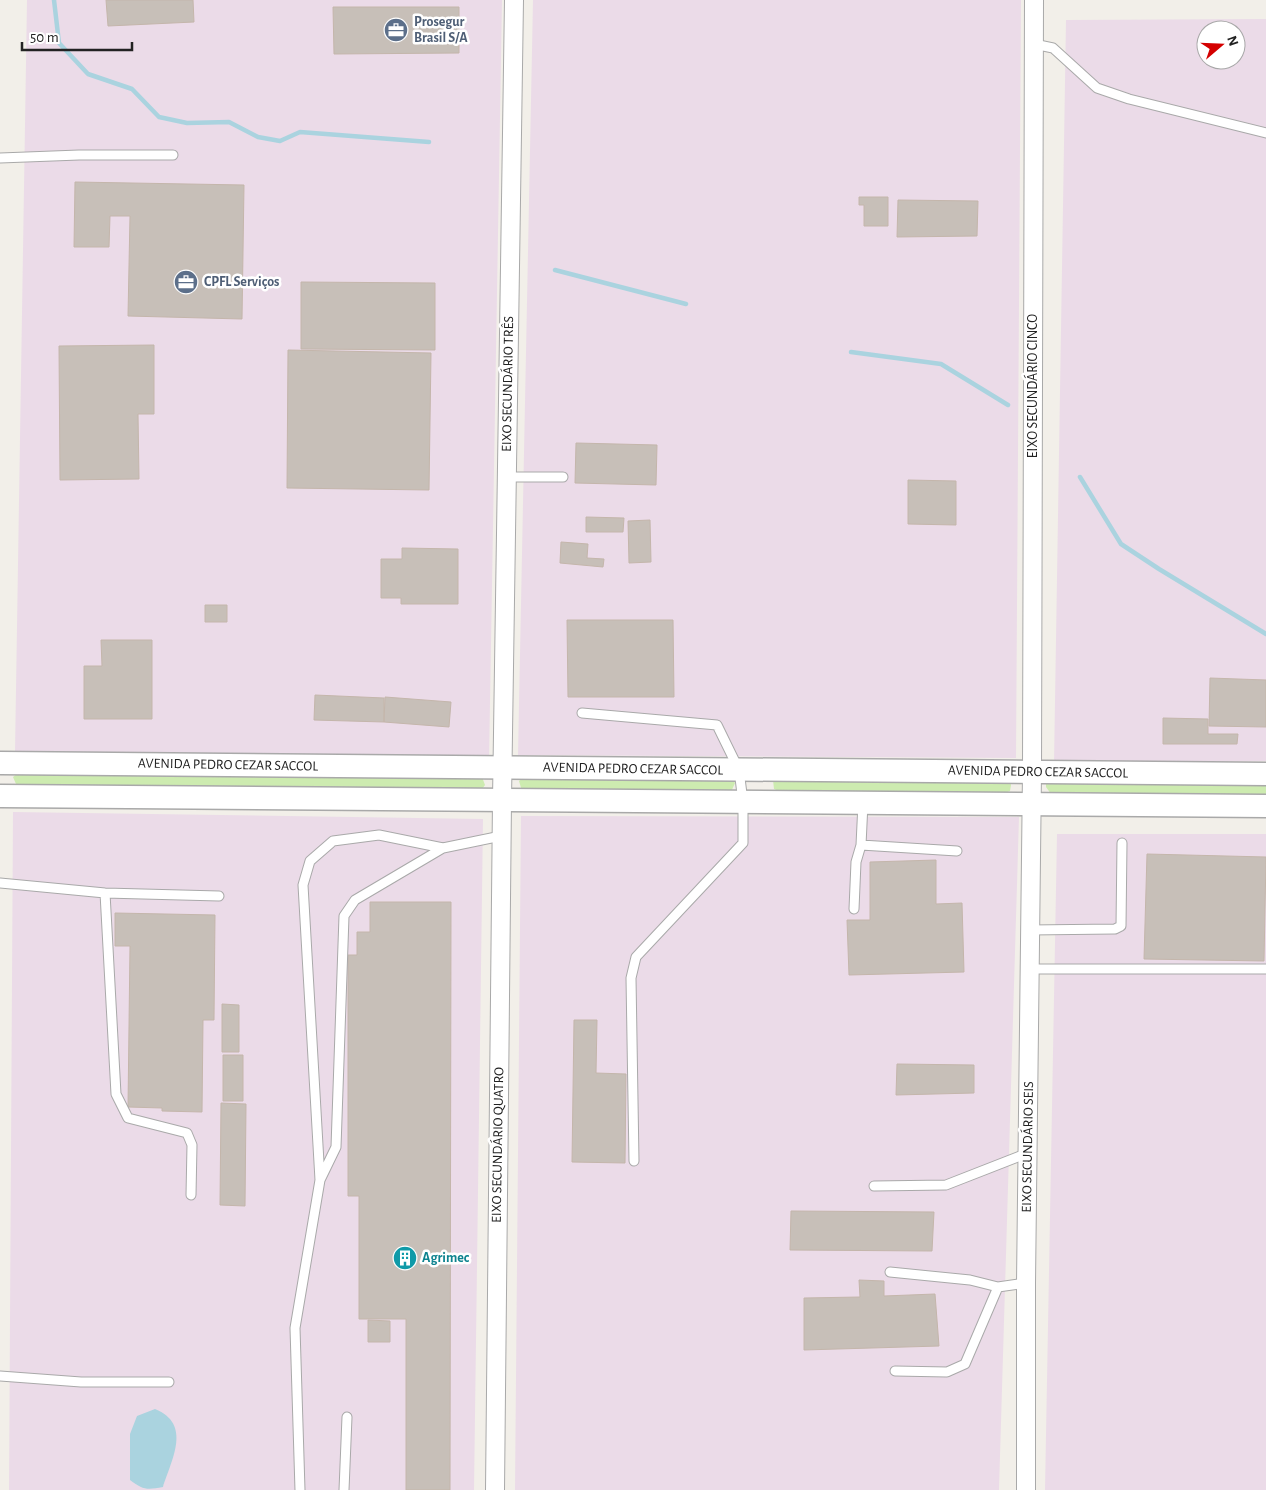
<svg xmlns="http://www.w3.org/2000/svg" width="1266" height="1490" font-family="'Alegreya Sans',sans-serif">
	<rect width="100%" height="100%" fill="#f2efe9"/>
	<!-- industrial -->
	<path fill="#ebdbe8" fill-rule="evenodd" d="M27,0H502L489,761L15,752Z
		M533,0H1021L1016,758L518,755Z
		M1266,19V761L1054,764L1066,20ZM1206,30H1236V60H1206Z
		M13,812L483,819L474,1490H9Z
		M521,816L1019,817L999,1490H515Z
		M1057,834H1266V1490H1045Z"/>
	<!-- grass -->
	<path fill="#cdebb0" d="M21,771L482,777L485,785L480,792L27,786L16,784L13,777Z
		M1008,775L1011,785L1010,791L1002,794L783,793L774,789L773,780Z
		M731,776L735,783L731,792L522,791L519,781L524,777Z
		M1266,779V797L1051,794L1046,787V782Z"/>
	<!-- water -->
	<path fill="#aad3df" d="M155,1409C192,1424 172,1459 163,1487C147,1490 143,1490 130,1480V1434L137,1416Z"/>
	<g fill="none" stroke-linecap="round" stroke-linejoin="round">
		<!-- stream -->
		<path stroke="#aad3df" stroke-width="4.5" d="M54,0L59,43L88,74L132,89L159,117L187,123L229,122L258,137L280,141L300,132L429,142
			M555,270L686,304
			M851,352L941,364L1008,405
			M1080,477L1121,544L1159,569L1266,634"/>
	</g>
	<!-- building -->
	<path fill="#c7bfb8" stroke="#c4b6ab" d="M106,0H193L194,22L108,26Z
		M333,7H459V53L334,54Z
		M75,182L244,185L242,319L128,316L130,216H110L109,247H74Z
		M859,197H888V226H864V205H859Z
		M898,200L978,201L977,236L897,237Z
		M301,282L435,283V350L301,349Z
		M154,345V414H138L139,479L60,480L59,346Z
		M288,350L431,353L429,490L287,488Z
		M576,443L657,445L656,485L575,483Z
		M908,480L956,481V525L908,524Z
		M586,517L624,518L623,532H586Z
		M650,520L651,562L629,563L628,521Z
		M561,542L588,544L587,558L604,559L603,567L560,563Z
		M402,548L458,549V604H401V598H381V559H402Z
		M205,605H227V622H205Z
		M567,620H673L674,697H568Z
		M101,640H152V719H84V666H102Z
		M1210,678L1266,680V727L1209,726Z
		M315,695L384,698V722L314,720Z
		M385,697L451,702L449,727L384,722Z
		M1163,718L1208,719V734H1238L1237,744H1163Z
		M1147,854L1266,857L1264,961L1144,959Z
		M936,860V904L962,903L964,972L849,975L847,920H870V862Z
		M370,902H451L450,1490H406V1319H359V1196H348V955H357V932H370Z
		M115,913L215,915L214,1020H203L202,1112L162,1111V1108L128,1107L130,946H115Z
		M222,1004L239,1005V1052H222Z
		M574,1020H597L596,1073L626,1074L625,1163L572,1162Z
		M223,1055H243V1101H223Z
		M897,1064L974,1065V1093L896,1095Z
		M221,1103L246,1104L245,1206L220,1205Z
		M791,1211L934,1212L932,1251L790,1250Z
		M859,1280L884,1281V1296L935,1294L939,1346L804,1350V1298L860,1297Z
		M368,1320L390,1321V1342H368Z"/>
	<g fill="none" stroke-linecap="round" stroke-linejoin="round">
		<!-- service casing -->
		<g stroke="#a9a9a9" stroke-width="11">
			<path id="service" d="M1034,44L1053,48L1097,88L1129,99L1266,133
				M0,158L79,155H173
				M507,477H563
				M582,713L717,725L739,770L743,802V843L636,957L631,978L634,1161
				M861,845L863,803
				M0,883L105,893L219,896
				M105,893L116,1094L128,1118L187,1133L192,1145L191,1195
				M854,909L856,862L861,845L957,851
				M1030,930L1115,929L1121,926L1122,843
				M1030,969H1266
				M320,1180L336,1147L344,916L355,900L443,848
				M874,1186L946,1185L1028,1153
				M890,1272L970,1280L998,1287
				M895,1371L947,1372L965,1364L998,1287L1026,1283
				M0,1376L81,1382H169
				M300,1490L295,1328L320,1180L303,885L310,861L333,841L379,835L443,848L501,836
				M344,1490L347,1417"/>
		</g>
		<!-- minor casing -->
		<g stroke="#a9a9a9" stroke-width="20">
			<path id="minor" d="M495,1490L502,800L514,0
				M1026,1490V1283L1032,772L1034,0"/>
		</g>
		<!-- tertiary casing -->
		<g stroke="#a9a9a9" stroke-width="25">
			<path id="tertiary" d="M0,763L1266,774
				M0,796L1266,806"/>
		</g>
		<!-- service -->
		<use href="#service" stroke="#fff" stroke-width="9"/>
		<!-- minor -->
		<use href="#minor" stroke="#fff" stroke-width="18"/>
		<!-- tertiary -->
		<use href="#tertiary" stroke="#fff" stroke-width="22"/>
	</g>
	<!-- icons -->
	<defs>
		<g id="office-disc" transform="scale(1.25)"><circle r="9.5" fill="#5c6f8a" stroke="#fff"/><path d="M-6-3h4V-5.5h4V-3h4V5H-6ZM-1-4.5V-3h2v-1.5ZM-6 0V1H6V0Z" fill="#fff"/></g>
		<g id="building-disc" transform="scale(1.25)"><circle r="9.5" fill="#0f9aa8" stroke="#fff"/><path d="M-4-6H4V6H1V3H-1V6H-4ZM-2.5-4.3h1.7v1.8h-1.7ZM.8-4.3h1.7v1.8H.8ZM-2.5-1h1.7V.8h-1.7ZM.8-1h1.7V.8H.8Z" fill="#fff"/></g>
	</defs>
	<g fill-rule="evenodd">
		<use href="#office-disc" x="396" y="30"/>
		<use href="#office-disc" x="186" y="282"/>
		<use href="#building-disc" x="405" y="1258"/>
	</g>
	<g text-anchor="middle" dominant-baseline="central" stroke-width="5" stroke-linejoin="round" paint-order="stroke">
		<!-- service labels -->
		<g font-size="14" font-weight="bold" fill="#4e5e75" stroke="#fff" text-anchor="start">
			<text x="414" y="22">Prosegur<tspan x="414" dy="16">Brasil S/A</tspan></text>
			<text x="204" y="282">CPFL Serviços</text>
		</g>
		<!-- street labels -->
		<g font-size="14" fill="#222" stroke="#fff">
			<text transform="translate(508 384) rotate(-89)">EIXO SECUNDÁRIO TRÊS</text>
			<text transform="translate(1033 386) rotate(-90)">EIXO SECUNDÁRIO CINCO</text>
			<text transform="translate(228 765) rotate(1)">AVENIDA PEDRO CEZAR SACCOL</text>
			<text transform="translate(633 769) rotate(1)">AVENIDA PEDRO CEZAR SACCOL</text>
			<text transform="translate(1038 772) rotate(1)">AVENIDA PEDRO CEZAR SACCOL</text>
			<text transform="translate(498 1145) rotate(-89)">EIXO SECUNDÁRIO QUATRO</text>
			<text transform="translate(1028 1147) rotate(-89)">EIXO SECUNDÁRIO SEIS</text>
		</g>
		<!-- culture labels -->
		<g font-size="14" font-weight="bold" fill="#0d838f" stroke="#fff" text-anchor="start">
			<text x="422" y="1258">Agrimec</text>
		</g>
	</g>
	<!-- north arrow -->
	<g transform="translate(1221 45) rotate(71)"><circle r="24" fill="#ffffff" stroke="#a7a7a7"/>
	<path d="M0-4L9 19L0 12L-9 19Z" fill="#d40000"/>
	<text y="-8" font-size="14" font-weight="bold" text-anchor="middle" fill="#222222">N</text>
	</g>
	<!-- scale -->
	<path d="M22 42v8h110v-8" fill="none" stroke="#222222" stroke-width="2.5"/>
	<text x="30" y="42" font-size="15" fill="#222222" stroke="#ffffff" stroke-width="4" paint-order="stroke">50 m</text>
</svg>
